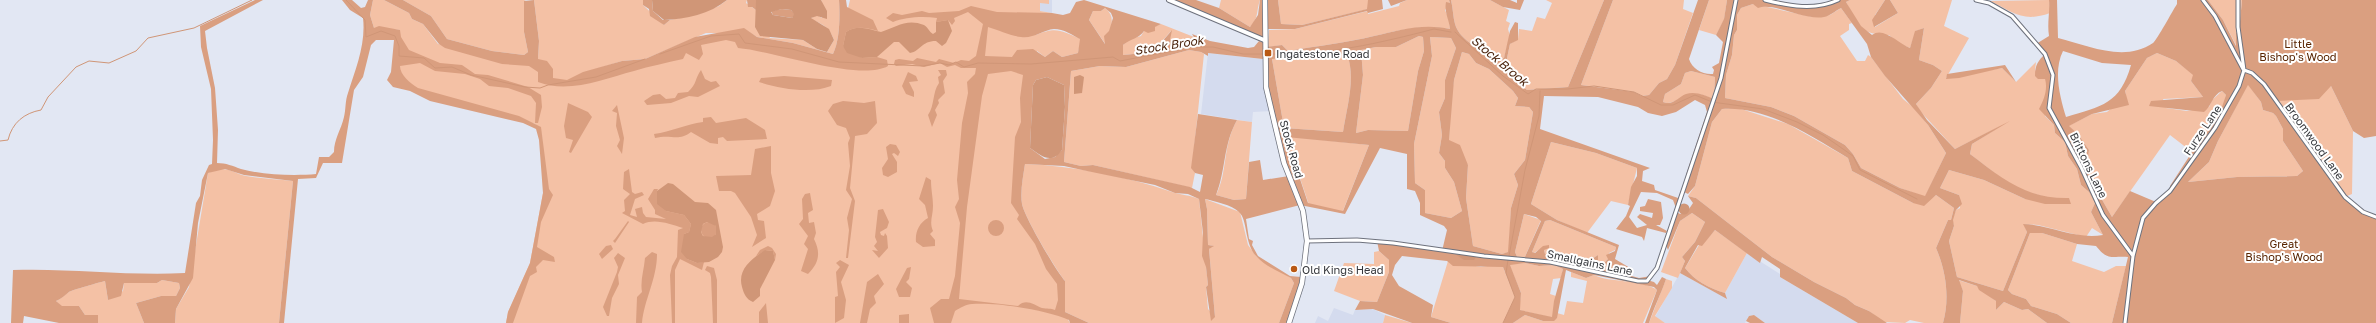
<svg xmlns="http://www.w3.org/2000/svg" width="2376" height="323" font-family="'Golos Text',sans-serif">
	<rect width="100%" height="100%" fill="#e2e7f3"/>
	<!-- built -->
	<path fill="#d4dbee" d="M1049,0H1052V13L1040,11V3H1048Z
		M1208,53L1263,59L1272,111L1253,112L1252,122L1201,114Z
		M1747,253L1780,274V277L1858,323H1765L1754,315L1749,316L1745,323H1665L1655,317L1680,273L1726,298L1725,293Z
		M1334,308L1353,315L1355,310L1373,309L1385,315L1383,323H1315L1318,316L1328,321Z"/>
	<!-- green -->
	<path fill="#f4c1a5" d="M373,0H384L409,13L412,19L423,24L438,44L538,59L539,41L534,0H643V5L664,25L670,20L699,14L719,6L727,0H747L746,3L756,10L770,38L803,40L817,49L827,52L834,40C829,28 824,24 812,20L811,18L817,15L822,18L824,9L821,0H839C840,16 840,40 833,54L793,43L757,37L744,29L724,33H706L645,59L622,61L580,74L596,78L712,36L835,63L850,0H1049V4L1040,3V11L1052,13L1038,30L1036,35C1057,26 1061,31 1081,39L1078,53L1062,57L1053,51L1045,57L1037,51L1016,203L1059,284L1060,305L1070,323H506L508,312L530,263L543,193L542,135L535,124L394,82L400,30L374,28L370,15Z
		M403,0H526L524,1V32L528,52L524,55L492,51L447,39L431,16Z
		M1221,0H1260C1256,11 1259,18 1250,27L1219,8Z
		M1278,0H1368V9L1302,25L1281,24Z
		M1407,0H1449L1450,3L1445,10L1449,19L1450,29C1423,24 1400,30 1374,36C1346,43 1316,46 1288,51L1282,45L1268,47L1269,30L1295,29L1368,11V14L1399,6L1400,3Z
		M1451,0H1490L1509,10L1506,21L1510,23L1508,29L1510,36L1504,58L1497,60C1484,50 1460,42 1455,24C1453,17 1453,8 1451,0Z
		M1546,0H1604L1568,87L1527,90L1510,76L1507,58L1510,44L1518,39L1519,29L1532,31L1537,17L1545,19L1552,3Z
		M1613,0H1684L1683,9L1693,13L1675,65L1667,79L1659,83L1649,95L1642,96L1634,92L1581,85Z
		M1709,0H1727L1724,20L1716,35L1699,30Z
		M1850,0H1885L1875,15V27L1898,13L1890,0H1952L1944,26L1969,38L1946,78L2002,68L2016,82L2036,62L2035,70L2045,79L2047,82L2045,116L2054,125L2055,133L2065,142L2068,156L2077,169L2081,185L2089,192L2095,203L2091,212L2103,235L2092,228L2086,237L2038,225L2024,224L2027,232L2003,291L1957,277L1949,241L1954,226L1952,220L1956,210L1960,208L1959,195L1940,188L1949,170L1984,180L2025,199L2049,198L2021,190L2001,178L1970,154L1972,144L1999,127L1955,149L1920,111L1916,104L1931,88L1942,71L1933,65L1919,60L1924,28L1916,31L1910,48L1898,43L1889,35C1861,35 1859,26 1846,2Z
		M2049,0L2050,13C2023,23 2013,12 1990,1Z
		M2208,0H2242L2239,32L2236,33L2237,47L2223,20Z
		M1753,4L1813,17L1830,15L1841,8L1852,23L1849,24V30L1840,36L1857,61H1865L1868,55L1871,57L1903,99L1913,107L1928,125L1946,153L1925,197L1900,188L1861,168L1853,154L1845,145L1794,116L1771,107L1725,98L1726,75L1732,55L1734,35L1737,30V15L1741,8Z
		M1105,8C1118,18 1109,31 1106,45L1089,20L1093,11H1101Z
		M1161,24L1194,37L1185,40H1169L1171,31C1151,54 1153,52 1123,55V45L1130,39L1141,36L1144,31Z
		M1419,36L1423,37L1424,51L1418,71L1408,131L1368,130L1356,133L1363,75L1361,50L1376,47H1396Z
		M1430,37L1451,38L1456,48L1445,80V98L1439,112L1442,135L1439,153L1445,161V168L1454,182L1462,211L1451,218L1425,213V190L1415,183L1414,144L1432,56Z
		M1189,50L1201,52L1204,54L1192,168L1195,173L1192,188L1093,165L1081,166L1064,162L1071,71L1100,66L1126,67Z
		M1462,52L1469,54L1476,63L1489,69L1513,91L1518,98L1515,106L1529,107L1533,112L1525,160L1514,174L1518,185L1511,208L1509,252L1502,254L1473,246L1466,198L1468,165L1449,141L1450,103L1454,80Z
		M1347,53C1356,79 1347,106 1343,132L1284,128L1272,59Z
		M2157,53L2176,61L2194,75L2191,81L2203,97L2163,99L2166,108L2187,111L2209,107L2212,100L2222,91L2226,95C2225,105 2220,114 2218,124L2215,122L2192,152L2170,135L2112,217L2097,191L2086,165L2089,150L2078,134L2068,126L2092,114L2107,112L2126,95L2125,91L2147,58Z
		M1691,71L1715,77L1714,100C1685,83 1678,108 1663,102L1665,94L1681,84L1685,73Z
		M2248,84L2261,102L2263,110L2273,113L2276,116L2283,129V141L2303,171L2297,176L2237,177L2188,182L2209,162L2218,141Z
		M2331,86L2353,131L2352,194L2345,197L2276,100Z
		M1738,108L1788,124L1848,158L1852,171L1913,203L1931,199L1936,195L1954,208L1951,220H1948L1936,248C1946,271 1950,298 1943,323H1924L1910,320L1905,323L1883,322L1869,311L1855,305L1846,298L1814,282L1772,257L1696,198L1688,196L1695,186L1712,122L1722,109Z
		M1237,120L1252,122L1246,199L1234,200L1216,195C1228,172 1222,147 1237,120Z
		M1286,136L1369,145L1342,213L1309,205Z
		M1551,142L1596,153L1637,168L1628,205L1611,201L1587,233L1557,220L1531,204Z
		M1025,164C1074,166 1126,176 1172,192C1181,195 1190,195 1199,199L1208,285L1206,287L1208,309L1215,317L1209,249L1213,246L1208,245L1207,209L1205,199L1240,212L1248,245L1257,257L1291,278L1294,283L1279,323H1089L1065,312V281C1056,270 1024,216 1022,204C1020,191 1023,177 1025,164Z
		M219,169C229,168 237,174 246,176C262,179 277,179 293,181L279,323H175L176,309L189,287L208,173Z
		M1692,213L1705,222L1695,242L1682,257L1685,261L1678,278L1661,272L1680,221Z
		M1524,214L1541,220L1524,259H1518L1515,252Z
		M1550,220L1616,247L1615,250L1609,253L1608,259L1601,266L1594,267L1598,255L1592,259V266C1581,264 1563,265 1557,255L1545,254L1544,250L1540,249L1534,253L1532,252L1545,221Z
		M1715,230L1747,253L1725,293C1710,289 1694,280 1685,268L1699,245L1707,239Z
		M2030,233H2042L2077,244L2072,261L2104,272L2116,266H2126L2112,323H2071L2057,314L2031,306L2026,299L2012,294L2008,290Z
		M1379,251L1389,260V272L1377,302L1360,301L1334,291L1344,263L1374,264V252Z
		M1448,261L1481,267L1494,265L1503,267L1515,297L1503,323H1451L1431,317Z
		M1525,263L1539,266L1554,265L1563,269L1561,278L1553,279L1550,294L1556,296L1553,318L1519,310L1521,293L1509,264Z
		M1571,272L1586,278L1594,275C1610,283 1641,279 1657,290L1643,323H1513L1525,315L1543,321L1557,318V313L1564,315L1567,301L1583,303L1587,281L1571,277Z
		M1666,279L1672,281V288L1655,316L1665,323H1649Z
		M162,280L179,283L180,288L176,296H161L136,303L144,323H98V315H85L79,306H61L56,301C61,299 64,295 69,292C72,290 101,282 105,281L108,300L123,291L124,283H157Z
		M1958,280L1977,286L1996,301V310L2004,302L2022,310L2028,309L2047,323H1960L1963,291Z
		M1385,315L1412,323H1383Z"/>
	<!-- forest -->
	<path fill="#da9f80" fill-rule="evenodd" d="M255,0H263L205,31L207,48L215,88L218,130L217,163C226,163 233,166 241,169C263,175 295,176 316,174L319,157H329L334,152C334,139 341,130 344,117C346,109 345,101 348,93C356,68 366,44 363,18L350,10L342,0H352L361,8L365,7L368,0H373L370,15L374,28L379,26L400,30L401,37L409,50L440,63L462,65L475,74L488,75L528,87L541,95L542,107L538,123H535L536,103L531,96L508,88L489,86L480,79L465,74L435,71L420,63L400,66C400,75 410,83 418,88L519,116L541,127L549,189L553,195L541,222L537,247L554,257L555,262L543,260L536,267L537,272L530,276L513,323H506L508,312L530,263L543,193L539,140L536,129L523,123L430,101L410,91L393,87L387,80L391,72L394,40H376L371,45L363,77L354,90L342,163H323L316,178L298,179L284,323H279L293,181L244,175L225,169L208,173L198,223L193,278L176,309L175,323H144L136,303L161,296H176L180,288L179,283L162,280L157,283H124L121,296L108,300L105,281C101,282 72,290 69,292C65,295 61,299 56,301L62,306H79L85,315H98V323H59L24,316L23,323H11L13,270C70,268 127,276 185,273L196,203L200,196L202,180L209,165L212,164L213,140L211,89L201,47L200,26Z
		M384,0H403L431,16L447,39L492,51L524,55L528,52L524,32V1L534,0L539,41L538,59L547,61L553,69V78L567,80L583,72L622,61L645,59L695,37L744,28L757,37L793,43L833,54C840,40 840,16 839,0H846L847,7L873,20L878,31C867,28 856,25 846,32L843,46L862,58L877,57L887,60L888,66C860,82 774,51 738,48L735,42L726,40L701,45L703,54L699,60L686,53L683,59C666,63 650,66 634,71C603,79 569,94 538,82V72L529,66L502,64L445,48L439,44L423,24L412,19L409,13Z
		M643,0H652L653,11L663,20H670L664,25L650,16L649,9L643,5Z
		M747,0H756V10L752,7H748Z
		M1084,0L1161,24L1155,27V31L1148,33L1144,31C1140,38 1130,39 1123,45V55C1154,52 1152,54 1172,30L1170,40H1185L1194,37L1192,34L1210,41L1248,48L1254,47L1259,41L1264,43L1265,47L1282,45L1288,51C1316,46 1346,43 1374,36C1400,30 1423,23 1450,29C1449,19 1444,12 1446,2L1450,3L1449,0H1451C1453,8 1453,17 1455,24C1460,42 1484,50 1497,60L1504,58L1510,31L1515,22L1518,23V40L1510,44L1507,58L1510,76L1527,90L1568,87L1604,0H1613L1581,85L1634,92L1642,96L1649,95L1659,83L1667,79L1675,65L1698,0H1709L1689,59C1692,69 1703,75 1713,74L1714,70L1712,67L1719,63L1723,42L1716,35L1724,19L1727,0H1765L1809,7L1825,6L1835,0H1850L1846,2L1861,26L1872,35C1883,26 1898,43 1910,48L1915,31L1924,28L1919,60L1933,65L1942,71L1931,88L1916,104L1927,120L1955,149C1973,140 1991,130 2010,121L1972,144L1970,154C2003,179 2026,199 2069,198L2071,204H2045L2025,199L1984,180L1949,170L1940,188L1959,195L1962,204L1956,210L1953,220L1954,226L1949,241L1957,277L2003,291L2027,232L2023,224C2051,225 2076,240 2103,235L2091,212L2095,203L2089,192L2081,185L2077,169L2068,156L2065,142L2055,133L2054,125L2039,109C2044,100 2048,89 2045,79H2038L2035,76C2035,65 2038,61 2045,54L2036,44L2049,36C2047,24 2050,12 2049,0H2057L2058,38C2087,45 2124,63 2153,43C2157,40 2173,10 2177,4V0H2208L2223,20L2236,46V33L2239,32L2242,0H2376V136L2364,138L2353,131L2331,86L2319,99L2275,101L2345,197L2353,205L2376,217V323H2112L2128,257C2111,256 2108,261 2096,246L2077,244L2042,233H2030L2008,290L2012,294L2026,299L2031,306L2057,314L2071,323H2047L2028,309L2022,310L2004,302L1996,310V301L1979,290L1977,286L1959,280L1963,291L1960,323H1943C1950,298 1946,271 1936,248L1948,220H1951L1954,208L1936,195L1924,206L1913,203L1852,171L1848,158C1810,135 1766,106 1722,109L1712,122L1695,186L1688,194L1684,192L1688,178L1686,175L1707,112L1705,105L1695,100L1676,112L1662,116L1648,113L1638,107L1598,97L1544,96L1540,129L1650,168L1643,171L1642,181L1654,185L1655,190L1681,199L1669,230L1676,208L1673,200L1657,193L1641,192L1629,217L1637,228L1647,225L1637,217L1640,214L1652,218L1653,213L1640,211V207L1645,206L1648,199L1661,202L1663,218L1660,225H1656L1667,231L1666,233L1647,228L1644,241L1642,237L1616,229L1626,216L1630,206L1628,205L1631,187L1637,176V168L1596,153L1551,142L1531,204L1557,220L1619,245L1615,259L1630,268L1628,275L1639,278L1651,276L1658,265L1654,274L1647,280L1654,282L1657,285L1662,277L1666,279C1661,294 1654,307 1649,323H1645L1657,290L1654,287L1594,275L1586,278L1566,270L1557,318L1554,321H1543L1525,315L1513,323H1503L1515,297L1503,267L1453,266L1447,261L1402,256L1395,265L1392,275L1399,286L1433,305L1431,317L1451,323H1412L1373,309L1355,310L1360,301L1377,302L1389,272V260L1379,251L1377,241L1442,251L1447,230L1444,226L1420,215V203L1415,191L1407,189V154L1380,148L1345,214L1300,205L1246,219L1249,239L1253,241L1252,245L1258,256L1290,276L1301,277L1302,283L1287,323H1279L1294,283L1291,278C1280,272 1265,266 1257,257C1244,244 1248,220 1239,212C1232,205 1214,201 1205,199L1207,209L1208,245L1214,246L1209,249L1215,317L1211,321L1206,287L1208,285L1206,267L1202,256L1203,233L1199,199L1188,194L1175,193L1155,185L1087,171L1064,166L1025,164C1023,177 1020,192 1022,204C1024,216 1056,271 1065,281V312L1089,323H1070L1069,320C1047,310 996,302 972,304C966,304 960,308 955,311L951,323H934L930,308L941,299H949L955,276L960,223L955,207L959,199L957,180L962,123L968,93L967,82L975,74L976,68H961L955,65L947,67L940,63L924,67L912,64L896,66L894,64L895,60L899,59L913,61L917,58L936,62L939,59L954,63L961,60L969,61L976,56L983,24L968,12L954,18L955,21L952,25L948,20L936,22L937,18C923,16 905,17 893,22L886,18L893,13L902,15L922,11L929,13L959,11L971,6L997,12L1052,13L1063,15L1070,13L1076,2ZM1753,4L1758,8C1774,2 1805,21 1824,17C1830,16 1835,11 1841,8L1867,44L1871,57L1885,76L1928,125L1946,153L1925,196L1900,188L1861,168L1853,154L1845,145L1794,116L1771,107L1725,98L1726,75L1732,55L1734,35L1737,30V15L1741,8ZM1105,8L1111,13L1113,18L1109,31L1104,36L1105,44L1089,20L1093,11H1101ZM988,27C999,30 1010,36 1021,37C1033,39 1043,30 1054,29C1064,29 1072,35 1080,39L1078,53L1062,57L1053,51L1045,57L1033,49L1017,50L1012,57L985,56ZM1419,36L1423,37L1424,51L1418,71L1408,131L1368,130L1356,133L1363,75L1361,50L1376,47H1396ZM1430,37L1451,38L1456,48L1445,80V98L1439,112L1442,135L1439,153L1445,161V168L1454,182L1462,211L1451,218L1425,213V190L1415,183L1414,144L1432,56ZM1189,50L1201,52L1208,56V53L1263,59L1266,87L1284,163L1289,176L1263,180L1260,160L1249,162L1246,199L1234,200L1216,195C1226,170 1223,145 1237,120L1198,114L1191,168L1195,173L1203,175L1200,192L1190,187L1093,165L1081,166L1064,162L1071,71L1100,66L1126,67ZM2063,51L2102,63L2131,65C2120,104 2102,106 2066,117C2060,97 2053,71 2063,51ZM1462,52L1469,54L1476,63L1489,69L1513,91L1518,98L1515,106L1529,107L1533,112L1525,160L1514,174L1518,185L1511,208L1508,252L1502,254L1473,246L1466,198L1468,165L1460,145L1449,140L1454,80ZM2157,53L2176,61L2193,75L2191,81L2203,97L2151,101L2149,106L2204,112C2212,106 2212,95 2222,91L2226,95L2218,119L2220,120L2218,124L2215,122L2192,152L2170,186V191L2156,202L2130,191L2112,217L2097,191L2087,165L2089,150L2078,134L2069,126L2092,114L2129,105L2125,91L2147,58ZM1347,54C1356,78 1347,106 1343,132L1284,128L1272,59ZM1011,71L1023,75L1020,98L1021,122L1015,137L1011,203L1019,215L1017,219L1035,244L1046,269L1057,284L1058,300L1055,310C1051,308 1047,309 1042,308C1034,305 1026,298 1018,306L959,299L967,207L982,96L988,74ZM1691,71L1715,77L1714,99C1706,96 1696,91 1686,94C1678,97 1673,106 1663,102L1665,94L1681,84L1685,73ZM1047,77L1064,85L1065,107L1062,150L1055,157L1045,159L1030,148L1033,85L1036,80ZM2248,85L2261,102L2263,110L2273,113L2276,116L2283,129V141L2303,171L2297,176L2237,177L2188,182L2209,162L2218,141ZM1286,137L1369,145L1343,211L1308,203ZM1524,214L1536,217L1541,221L1524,259H1518L1515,252ZM1550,220L1616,247L1615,251L1606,255L1608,259L1601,266L1594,267L1598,260V255L1592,259V266C1581,264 1563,265 1557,255L1545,254L1544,250L1549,248V245L1543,246L1535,253L1532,252L1545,221ZM1525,263L1539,266L1554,265L1563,269L1554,301L1552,317L1520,310L1521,293L1510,265Z
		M1169,0H1196L1219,8L1250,27L1258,15L1260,0H1278L1281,24L1302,25L1367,9L1368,0H1382L1383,9L1368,13L1367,11L1295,29H1264V40Z
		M1388,0H1407L1391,6Z
		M1490,0H1510L1517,3V0H1524L1520,10L1503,7Z
		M1885,0H1890L1898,13L1874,27L1872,20Z
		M782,9L791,10L795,14L792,18L773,15L771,11Z
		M2005,65L2016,82L2002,68L1959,78L1946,79L1947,74Z
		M701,70L705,79L711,82L716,81L720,86L698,97L689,96L671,103L647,105L644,101L653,95L660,94L666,99L675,98L678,93L688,92C697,84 695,78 701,70Z
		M938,70H946L947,75L943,81L945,93L938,100L939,103L935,110L937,115L932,127L928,115C935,105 932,93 939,83L938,77L941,75Z
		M908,72L916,76L918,81L909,82L914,92V97L906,94L902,86Z
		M784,76L832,80L831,86C811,94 780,89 759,82L761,78Z
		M843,101L864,103L875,101L877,123L867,134L855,136L850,188L855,201L848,258H846L849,230L847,218L852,199L846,190L850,166L848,143L850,138L846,128L837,125L828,111L833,104Z
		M568,103L588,112L592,117L571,153L569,152L573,140L566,138L564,126Z
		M617,105L624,138L622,154L617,146L620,140L616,126L617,113L612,111Z
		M711,117L716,123L746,118L765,130L767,139L727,141L723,137L718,138V144L710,143L691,132C678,142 672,134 655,138L654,134C671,132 686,124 703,122V118Z
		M890,144L896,145L900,152L898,156L894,153L892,154L897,162V172L888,177L883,175L882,168L888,159L886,147Z
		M771,146V173L775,191L770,206L757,214L758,220L764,221L766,238L752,247L757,235L751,217L735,193L731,191H719L716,176L751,175L755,149Z
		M629,169L632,192L635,194L642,192L644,195L635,199L630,215L637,217L635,209L642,207L643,213L646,217L666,219L655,214V210L648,199L654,189H658L657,191L666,211L684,215L691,224L689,232L684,234L687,259L697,263L704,262L702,270L680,259L675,270V323H672L670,275L672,266L677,257L678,230L683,228C670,224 655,218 643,224L622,213L625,211L624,200L630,194L623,189L624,172Z
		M926,177L931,180C931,190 933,197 933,206C933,216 929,222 933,231L930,234L935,240V246L923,247L916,242C915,232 919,223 928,218L925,205L919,199Z
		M810,193L813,210L808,213L809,223L814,222L816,233L814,239C821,253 819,263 808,274L801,271L808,249L804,244L808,236L799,224L803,219L802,199L805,194Z
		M1688,196L1696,198L1772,257L1814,282L1846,298L1855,305L1869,311L1887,323H1858L1780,277V269L1762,257L1760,263L1715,230L1702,246L1698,245L1685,268C1694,280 1710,289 1725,293L1727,299L1680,273L1685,261L1682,257L1695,242L1705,222L1692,213L1680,221L1668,250L1666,245L1677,212L1680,214L1687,212L1693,203Z
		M883,209L889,222L887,228L880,232L881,235L884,236L885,233L887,236L888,248L879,258L872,250L878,251L874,246L877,242L875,237L878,210Z
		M988 228a8 8 0 1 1 16 0a8 8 0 1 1-16 0Z
		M628,221L629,222L615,243L613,241L615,239Z
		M701 230a8 8 0 1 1 16 0a8 8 0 1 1-16 0Z
		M611,245L613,249L602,259L599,254L606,246Z
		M768,246L772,248L776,254L775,260L773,251L766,250L756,256L760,250Z
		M652,252L657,254C657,279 644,300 642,323H636L637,297L642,292C640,281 644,270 645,258Z
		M618,253L625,258L618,275L619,284L612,298L609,316H607L603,307L617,272L618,267L614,258Z
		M840,260L849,265L841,282L846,300L844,318L835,323V297L838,296L836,272L840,267L836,263Z
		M707,266L714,268L717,280V323H713L711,277L710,273L705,270Z
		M911,267L909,279L906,282L912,288L910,297H899L896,289L907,268Z
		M878,274L884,284L874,296L876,303L870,309L867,323H860L867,282Z
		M766,303L768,323H759V312Z
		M909,314V323H899V315Z
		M1754,315L1765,323H1750L1746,321L1749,316Z"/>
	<!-- water -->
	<path fill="#d09677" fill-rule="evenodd" d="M652,0H727C710,14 686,19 664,20L653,11Z
		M756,0H821L827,11V19L817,16L811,18L829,29L834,40L827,52L817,49L803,40L760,36L755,27ZM782,9L791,10L794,14L792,18L773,15L771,12Z
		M948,20L952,31L946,43L942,46L936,41C921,41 921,51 910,53L899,42H894L877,57L862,58L847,53L843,46L846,32C857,24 869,29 881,32C896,27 907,18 924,25C928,27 929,32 933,34L936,32V22Z
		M1080,75L1084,77L1082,93L1074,94V77Z
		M1047,77L1064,85L1065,107L1062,150C1052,165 1041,156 1030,148L1033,85L1036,80Z
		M668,183L673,184L695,202L708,203L716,210L723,247L722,252L718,257L709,262L697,263L687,259L681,252L684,234L689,232L691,224L684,215L666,211L657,204V191ZM707,222L716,226V234L712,237L703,236L701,232L703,224Z
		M1678.5 209a5.5 5.5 0 1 1 11 0a5.5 5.5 0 1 1-11 0Z
		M765,250L773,251L775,260L760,289V296L753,302C746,299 744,294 742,287C737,269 752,259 765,250Z
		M1455,254L1476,257L1474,260H1464Z"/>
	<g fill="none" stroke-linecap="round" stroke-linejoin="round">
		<!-- stream -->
		<path stroke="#d09677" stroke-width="1" d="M346,0L365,20L366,37L381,31L395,36L399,46V56L424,58L435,68L452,67L471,75L525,87L540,88L548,85L596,77L645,59
			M1455,32L1503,76L1528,94L1536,89H1568L1594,86L1634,92L1661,105H1673L1695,95L1712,102L1763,109L1797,122L1823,135L1853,156L1860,170L1917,199
			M660,54L711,36L739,34L745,43L792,49L839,62L923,66L940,63L949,65L956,62L964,67L978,63L1031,64L1113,57L1120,61L1193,47H1213L1243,54H1263
			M1268,54C1325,56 1380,43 1434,29L1451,32
			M0,141L8,140C12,123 24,113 41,110L48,97L76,67L89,61L109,63L136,51L148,38L194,28L252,0
			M1509,256L1525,170L1539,116L1540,91
			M1503,323L1515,297L1506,273L1508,260"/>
		<!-- minor casing -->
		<g stroke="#6e727d" stroke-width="5">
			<path id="minor" d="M1765,0C1789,6 1815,11 1838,0
				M1976,0L1989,3L2012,16L2045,54L2053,75L2049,108L2081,167L2103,215L2133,256
				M2203,0L2215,16L2243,69
				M2244,70L2252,73L2264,84L2345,197L2363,212L2376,217
				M1307,241L1357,240L1393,243L1484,256L1550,262L1638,281H1647L1657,268L1721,78L1736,0
				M2125,323L2133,256L2143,218L2156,203L2170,191L2215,128L2239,86L2244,70L2238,27V0"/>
		</g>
		<!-- tertiary casing -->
		<g stroke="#6e727d" stroke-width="6">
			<path id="tertiary" d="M1169,0L1264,40"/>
		</g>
		<!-- secondary casing -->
		<g stroke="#6e727d" stroke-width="6">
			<path id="secondary" d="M1265,0L1266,87L1284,163L1303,211L1307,241L1302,283L1289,323"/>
		</g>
		<!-- minor -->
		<use href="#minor" stroke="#fff" stroke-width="3"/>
		<!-- tertiary -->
		<use href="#tertiary" stroke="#fff" stroke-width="4"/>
		<!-- secondary -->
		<use href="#secondary" stroke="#fff" stroke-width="4.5"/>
	</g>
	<!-- markers -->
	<g fill="#b95914" stroke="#fff" stroke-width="1.5">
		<rect x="1264" y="49" width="8" height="8" rx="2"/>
		<circle cx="1294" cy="269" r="4"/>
	</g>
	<g text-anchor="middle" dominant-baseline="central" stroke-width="4" stroke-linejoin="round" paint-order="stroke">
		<!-- park labels -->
		<g font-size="11" fill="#582400" stroke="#fff">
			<text x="2298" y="43">Little<tspan x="2298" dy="13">Bishop's Wood</tspan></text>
			<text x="2284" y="243">Great<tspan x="2284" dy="13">Bishop's Wood</tspan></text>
		</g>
		<!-- poi labels -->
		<g font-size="11" fill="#37393d" stroke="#fff" text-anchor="start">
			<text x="1276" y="53">Ingatestone Road</text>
			<text x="1302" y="269">Old Kings Head</text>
		</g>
		<!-- street labels -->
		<g font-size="11" fill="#37393d" stroke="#fff">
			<text transform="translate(2202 130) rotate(-56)">Furze Lane</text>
			<text transform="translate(2315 141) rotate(54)">Broomwood Lane</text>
			<text transform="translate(1292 149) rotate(74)">Stock Road</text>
			<text transform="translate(2089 165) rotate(64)">Brittons Lane</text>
			<text transform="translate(1590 262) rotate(12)">Smallgains Lane</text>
		</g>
		<!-- water labels -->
		<g font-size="12" font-style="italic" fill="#4d260f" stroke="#fff">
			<text transform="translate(1169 45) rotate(-9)">Stock Brook</text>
			<text transform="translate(1500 61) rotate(40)">Stock Brook</text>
		</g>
	</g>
</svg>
